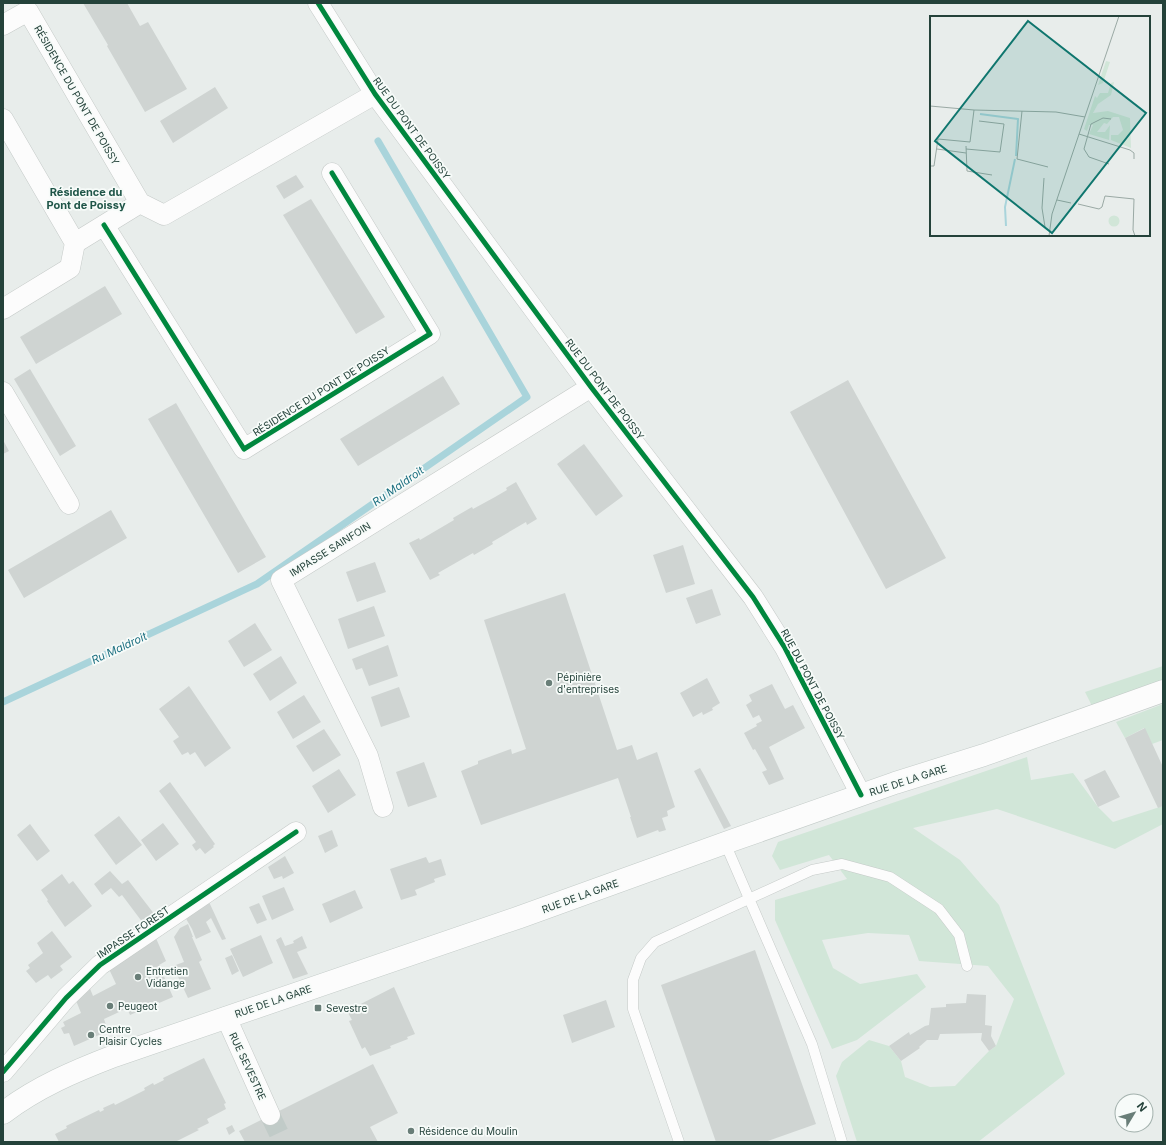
<svg xmlns="http://www.w3.org/2000/svg" width="1166" height="1145" font-family="Inter,sans-serif">
	<rect width="100%" height="100%" fill="#e8edeb"/>
	<!-- green -->
	<path fill="#d1e6d8" d="M1163,666V684L1094,710L1085,692Z
		M1163,704V740L1152,744L1144,728L1125,738L1116,722Z
		M1027,757L1031,780L1073,773L1098,807L1113,822L1163,806V824L1115,849L997,809L913,828L960,860L999,905L1065,1074L978,1142H857L836,1076L842,1062L869,1040L889,1046L901,1061L905,1077L930,1087L955,1086L989,1051L996,1046L1014,999L988,966L919,961L909,935L868,933L822,940L833,968L860,984L917,974L926,987L857,1040L832,1049L775,920V900L847,879L829,855L780,870L772,856L778,842Z"/>
	<g fill="none" stroke-linecap="round" stroke-linejoin="round">
		<!-- stream -->
		<path stroke="#a9d4db" stroke-width="7" d="M3,702L257,584L527,397L378,141"/>
	</g>
	<!-- building -->
	<path fill="#cfd4d2" d="M83,3H127L140,26L148,22L187,89L145,112L107,46L108,45Z
		M215,87L228,108L173,143L160,121Z
		M296,175L304,187L284,199L276,186Z
		M311,199L385,317L356,334L283,215Z
		M105,286L122,314L36,364L20,337Z
		M30,369L76,446L60,456L14,379Z
		M443,376L460,404L358,466L340,439Z
		M848,380L946,558L886,589L790,412Z
		M176,403L266,557L238,573L148,419Z
		M3,440L9,451L3,454Z
		M584,444L623,496L596,516L557,464Z
		M516,482L537,519L527,525L526,522L492,542L493,544L474,555L473,553L438,573L440,575L430,580L409,543L419,538L420,540L454,520L453,518L472,507L473,509L495,497L507,490L506,488Z
		M111,510L127,538L24,598L8,570Z
		M683,545L695,584L666,593L653,555Z
		M375,562L386,592L357,602L346,572Z
		M712,589L721,615L696,624L686,598Z
		M565,593L617,750L632,745L637,760L657,752L675,807L667,811L668,816L662,818L666,830L659,832L658,830L637,838L630,817H631L618,778L481,825L461,771L478,764V761L511,749L512,754L526,749L484,620Z
		M374,606L385,636L348,649L338,619Z
		M255,623L272,650L244,667L228,641Z
		M388,645L398,676L369,686L362,668L356,670L352,659Z
		M281,656L297,683L270,701L253,674Z
		M707,678L720,703L712,708L713,710L703,715L702,712L693,717L680,693Z
		M772,684L785,709L793,705L805,728L769,747L784,779L769,785L762,772L767,770L755,749L753,750L744,733L757,726L756,724L762,721L759,715L753,718L746,705L752,701L749,695Z
		M189,686L231,748L205,767L195,752L190,755L188,752L182,755L173,741L179,737L159,709Z
		M399,687L410,717L381,727L371,697Z
		M304,695L321,722L293,739L277,712Z
		M1145,728L1163,767V806L1158,808L1125,738Z
		M324,729L341,755L313,772L296,746Z
		M424,762L437,797L408,807L396,772Z
		M700,768L704,775L731,826L724,829L694,771Z
		M339,769L356,795L328,813L312,786Z
		M1105,770L1120,797L1098,807L1084,780Z
		M170,782L215,844L213,846L214,847L205,854L200,848L196,851L192,845L196,842L159,791Z
		M119,816L142,845L116,865L94,835Z
		M163,823L179,844L156,861L141,840Z
		M30,824L50,851L37,861L17,835Z
		M332,830L338,846L325,853L318,836Z
		M285,856L294,873L283,879L282,876L274,879L268,867Z
		M426,857L429,863L441,859L446,875L434,879L435,882L415,890L417,895L401,900L390,869Z
		M110,871L122,884L128,880L155,915L143,923L122,895L119,897L111,888L102,895L94,884Z
		M62,874L69,884L73,881L92,906L65,927L47,901L48,900L41,890Z
		M284,887L294,910L272,920L262,896Z
		M355,890L363,908L330,923L322,904Z
		M209,902L216,917L226,939L222,940L211,918L206,922L211,932L196,939L192,929L185,917Z
		M259,903L267,920L257,924L249,907Z
		M188,924L193,937H192L202,960L199,962L211,989L188,998L173,966L184,962L174,937L180,928Z
		M52,931L72,957L60,966L63,970L51,979L48,975L36,983L26,971L30,968L28,965L43,953L37,943Z
		M261,935L273,963L243,977L230,949Z
		M155,936L166,961L159,965L173,997L159,1003V1002L130,1015L127,1008L117,1013L104,1019L108,1031L74,1046L69,1033L64,1034L61,1028L65,1026L63,1022L81,1013L75,998L89,986L93,996L116,984L109,969Z
		M302,936L307,948L297,952L308,974L293,979L276,940L281,937L285,946L294,943L293,941Z
		M755,950L816,1124L765,1142H716L661,985Z
		M232,955L239,971L232,975L225,958Z
		M394,987L415,1034L407,1037L408,1039L390,1046L391,1048L370,1056L365,1047L362,1049L349,1021L352,1020L347,1011Z
		M967,994L986,995L985,1025L992,1026L991,1036L996,1046L989,1051L981,1040L982,1033L940,1034L938,1040H927L919,1047L920,1048L901,1061L889,1046L909,1032L910,1035L925,1026L929,1025L931,1008L946,1007V1004L966,1003Z
		M606,1000L615,1027L572,1043L563,1015Z
		M204,1058L226,1103L224,1104L226,1109L207,1119L209,1123L197,1129L199,1130L175,1142H59L55,1134L67,1128L66,1126L99,1110L100,1112L104,1110L103,1108L114,1103L115,1105L145,1090L144,1088L153,1083L154,1085L164,1080L163,1078Z
		M373,1064L398,1113L370,1127L378,1142H245L239,1131Z
		M232,1125L235,1131L229,1135L226,1128Z"/>
	<g fill="none" stroke-linecap="round" stroke-linejoin="round">
		<!-- street-tunnel -->
		<path stroke="#c1cbc8" stroke-width="20" stroke-dasharray="20 10" stroke-linecap="butt" d="M270,1115L283,1142"/>
		<!-- lane casing -->
		<g stroke="#c5cac8" stroke-width="11">
			<path id="lane" d="M725,843L812,1044L842,1142
				M679,1142L633,1009V980L641,958L655,942L812,870L842,864L890,877L939,909L959,935L967,966"/>
		</g>
		<!-- street casing -->
		<g stroke="#c5cac8" stroke-width="21">
			<path id="street" d="M318,3L375,94L591,387L753,597L785,648L861,795
				M3,25L28,11L140,203L164,215L375,94
				M3,119L75,243
				M104,225L244,449L430,334L332,173
				M3,309L70,268L75,243L140,203
				M3,392L69,504
				M383,807L368,756L281,580L591,387
				M226,1017L270,1115
				M3,1072L66,998L100,965L296,832"/>
		</g>
		<!-- secondary casing -->
		<g stroke="#c3cbc8" stroke-width="23">
			<path id="secondary" d="M3,1113C37,1087 75,1071 114,1056L520,917L725,843L895,783L984,755L1163,691"/>
		</g>
		<!-- lane -->
		<use href="#lane" stroke="#fcfcfc" stroke-width="10"/>
		<!-- street -->
		<use href="#street" stroke="#fcfcfc" stroke-width="20"/>
		<!-- secondary -->
		<use href="#secondary" stroke="#fcfcfc" stroke-width="22"/>
		<!-- cycleway casing -->
		<g stroke="#f7fbf9" stroke-width="8">
			<path id="cycleway" d="M318,3L375,94L591,387L753,597L785,648L861,795
				M104,225L244,449L430,334L332,173
				M3,1072L66,998L100,965L296,832"/>
		</g>
		<!-- cycleway -->
		<use href="#cycleway" stroke="#00873e" stroke-width="5"/>
	</g>
	<!-- markers -->
	<g fill="#697e78" stroke="#f7fbf9" stroke-width="1.5">
		<circle cx="549" cy="683" r="4"/>
		<circle cx="138" cy="977" r="4"/>
		<circle cx="110" cy="1006" r="4"/>
		<rect x="314" y="1004" width="8" height="8" rx="2"/>
		<circle cx="91" cy="1035" r="4"/>
		<circle cx="411" cy="1131" r="4"/>
	</g>
	<g text-anchor="middle" dominant-baseline="central" stroke-width="3.5" stroke-linejoin="round" paint-order="stroke">
		<!-- street labels -->
		<g font-size="10" fill="#24423a" stroke="#f7fbf9">
			<text transform="translate(77 95) rotate(60)">RÉSIDENCE DU PONT DE POISSY</text>
			<text transform="translate(412 128) rotate(54)">RUE DU PONT DE POISSY</text>
			<text transform="translate(605 389) rotate(53)">RUE DU PONT DE POISSY</text>
			<text transform="translate(321 391) rotate(-32)">RÉSIDENCE DU PONT DE POISSY</text>
			<text transform="translate(330 549) rotate(-32)">IMPASSE SAINFOIN</text>
			<text transform="translate(813 684) rotate(62)">RUE DU PONT DE POISSY</text>
			<text transform="translate(908 780) rotate(-18)">RUE DE LA GARE</text>
			<text transform="translate(580 896) rotate(-20)">RUE DE LA GARE</text>
			<text transform="translate(133 932) rotate(-34)">IMPASSE FOREST</text>
			<text transform="translate(273 1001) rotate(-19)">RUE DE LA GARE</text>
			<text transform="translate(248 1066) rotate(65)">RUE SEVESTRE</text>
		</g>
		<!-- poi labels -->
		<g font-size="10" fill="#24423a" stroke="#f7fbf9" text-anchor="start">
			<text x="557" y="677">Pépinière<tspan x="557" dy="12">d'entreprises</tspan></text>
			<text x="146" y="971">Entretien<tspan x="146" dy="12">Vidange</tspan></text>
			<text x="118" y="1006">Peugeot</text>
			<text x="326" y="1008">Sevestre</text>
			<text x="99" y="1029">Centre<tspan x="99" dy="12">Plaisir Cycles</tspan></text>
			<text x="419" y="1131">Résidence du Moulin</text>
		</g>
		<!-- neighbourhood labels -->
		<g font-size="11" font-weight="bold" fill="#1f5548" stroke="#f7fbf9">
			<text x="86" y="192">Résidence du<tspan x="86" dy="13">Pont de Poissy</tspan></text>
		</g>
		<!-- water labels -->
		<g font-size="11" font-style="italic" fill="#1c6f80" stroke="#f7fbf9">
			<text transform="translate(398 486) rotate(-35)">Ru Maldroit</text>
			<text transform="translate(119 648) rotate(-25)">Ru Maldroit</text>
		</g>
	</g>
	<!-- overview -->
	<g transform="translate(930 16)">
		<rect width="220" height="220" fill="#e8edeb"/>
		<path d="M176,45L180,46L173,67L168,69ZM184,66L181,79L168,88L163,97L178,95L200,102L201,132L181,124V119H188L193,114L189,101H183L177,108L174,107L167,116H175L180,109L179,124L159,118L163,109H159L157,115L154,113L165,80L167,82L170,77H178L181,67ZM178.5 205a5.5 5.5 0 1 1 11 0a5.5 5.5 0 1 1-11 0Z" fill="#d1e6d8"/>
		<path fill="none" stroke="#a9d4db" stroke-width="2" d="M50,98L88,103L86,140M76,210L75,191L85,143"/>
		<path fill="none" stroke="#9aa9a4" stroke-width="1" d="M0,90L44,94L126,96L155,101M92,95L87,143L118,151M149,118L200,134L204,137V143M36,130L37,155L62,159M7,133L36,137M36,133L70,136L74,108L49,105M179,148L159,141L154,133L161,108L173,102L181,103M0,150H4L8,123L40,126L44,94M114,162L112,192L115,211L119,215M127,184L141,187M148,188L169,193L172,191L175,180L204,183L203,214L205,220M119,220L122,198L189,0"/>
		<path fill="#0f766e" fill-opacity="0.15" stroke="#0f766e" stroke-width="2" d="M98,5L216,97L122,217L5,125Z"/>
		<rect width="220" height="220" fill="none" stroke="#24423a" stroke-width="2"/>
	</g>
	<!-- border -->
	<rect width="1166" height="1145" fill="none" stroke="#24423a" stroke-width="8"/>
	<!-- north arrow -->
	<g transform="translate(1134 1113) rotate(52)"><circle r="19" fill="#f7fbf9" stroke="#a3b1ad"/>
	<path d="M0-3L7 15L0 10L-7 15Z" fill="#697e78"/>
	<text y="-6" font-size="11" font-weight="bold" text-anchor="middle" fill="#24423a">N</text>
	</g>
</svg>
